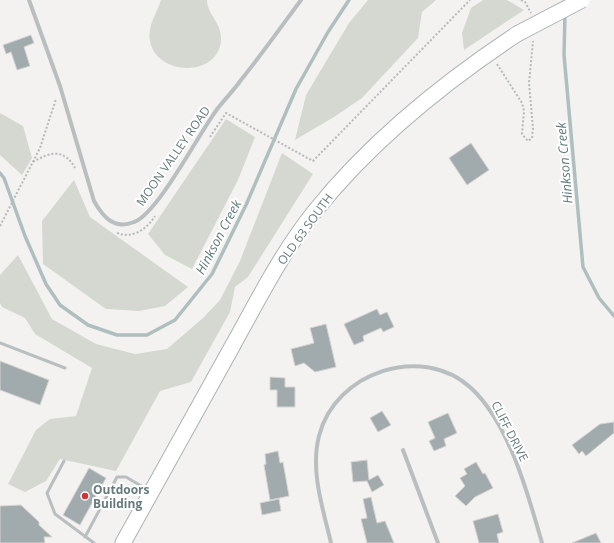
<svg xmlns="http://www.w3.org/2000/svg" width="614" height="543" font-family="'Open Sans',sans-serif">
	<rect width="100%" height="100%" fill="#f3f2f0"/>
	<!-- green -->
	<path fill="#d5d8d0" d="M161,0H207C207,14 222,23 221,40C219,78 156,76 150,41C147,26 157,13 161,0Z
		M368,0H436L422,12L418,38L362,98L334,117L295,140L306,95L349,23Z
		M483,0H507L524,10L464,50L462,33L471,8Z
		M0,113L23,126L32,158L22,175L0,155Z
		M226,119L255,137L238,180L192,269L165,255L148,234Z
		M282,153L313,174L248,277L235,287L230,312L191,382L160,391L116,471L60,459L46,481L25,492L8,484L36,430L50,419L76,416L92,368L35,334L25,318L2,307L0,303V275L18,255L52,319L96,344L135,354L167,349L203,318L220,300L240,261Z
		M74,180L90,217L188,287L165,306L139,311L106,309L43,264L42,221Z"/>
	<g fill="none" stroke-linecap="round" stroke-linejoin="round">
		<!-- stream -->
		<path stroke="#afbfbf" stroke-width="3.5" d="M565,13L564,55L583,267L599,298L614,316
			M0,173L4,178L25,236L46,284L60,305L88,325L117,335H147L175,320L212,274L246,205L296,89L328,32L349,0"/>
	</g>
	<!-- building -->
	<path fill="#a1abad" stroke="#d5d4d3" d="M31,35L34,43L24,47L30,66L17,70L11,52L6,54L3,45Z
		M471,143L489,170L467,185L449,158Z
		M377,309L380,315L387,312L394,327L383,332L381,328L363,336L364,341L354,345L344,324Z
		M326,324L336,367L315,372L304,363L295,366L291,349L314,343L310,328Z
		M0,361L49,380L40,405L0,390Z
		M270,377L285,378V387H295V407H277V390H270Z
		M382,411L391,425L378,432L370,418Z
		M448,413L457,433L444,439L446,446L434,451L429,441L435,438L428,422Z
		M614,422V433L586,456L582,451L579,454L572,445L600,424Z
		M278,451L280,463L283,462L289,496L270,500L264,465L266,464L265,454Z
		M367,460L369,480L378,475L384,485L372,492L367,481L353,482L351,462Z
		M476,462L483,474L485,473L493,488L475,497L466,506L455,496L465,486L460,478L467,474L464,469Z
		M89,468L106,478L80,525L63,515Z
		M371,497L377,523L385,521L394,543H367L361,519L367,518L363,499Z
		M279,499L281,511L262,515L260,503Z
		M21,505L39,522V525L52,537H44L45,543H0V506Z
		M498,514L503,532L497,534L499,543H479L473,521Z
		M596,533L601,543H572Z"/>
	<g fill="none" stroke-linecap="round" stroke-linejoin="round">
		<!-- secondary casing -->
		<g stroke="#abb3b5" stroke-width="17">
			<path id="secondary" d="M123,543C159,477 196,411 233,345C258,300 282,252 315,211C371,141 443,83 517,34"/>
		</g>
		<!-- path -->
		<path stroke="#b5b9ba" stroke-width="2" stroke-dasharray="2 2" stroke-linecap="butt" d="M521,0L525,2L531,13
			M497,64L522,103L524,111L522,134L528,141L532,138L533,129L529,83L533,41
			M210,137L226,113L313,161L470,0
			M33,162C50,152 64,148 75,168
			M0,226L40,148L56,99
			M117,233C133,239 147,229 155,216"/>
		<!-- lane -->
		<path stroke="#b9bfc0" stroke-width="3" d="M0,343L65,368
			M64,461L47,493L55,514L94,543
			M85,537L117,477H126L148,490"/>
		<!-- street -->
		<path stroke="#b9bfc0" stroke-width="4" d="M29,0L60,86L94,201C103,217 114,230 134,222C158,214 200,131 218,108C225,99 234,90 241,80C262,54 281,27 301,0
			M403,450L438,543
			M331,543C323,509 310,471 319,436C335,372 422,343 471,388C509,423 528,494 542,543"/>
		<!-- secondary -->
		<use href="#secondary" stroke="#fff" stroke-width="15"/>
		<!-- secondary-bridge casing -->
		<g stroke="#abb3b5" stroke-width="17" stroke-linecap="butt">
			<path id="secondary-bridge" d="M517,34L582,0"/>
		</g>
		<!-- secondary-bridge -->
		<use href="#secondary-bridge" stroke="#fff" stroke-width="15"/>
	</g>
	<!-- markers -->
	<circle fill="#cf343b" stroke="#fff" stroke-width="1.5" cx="85" cy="496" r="4"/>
	<g text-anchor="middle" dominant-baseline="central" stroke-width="4" stroke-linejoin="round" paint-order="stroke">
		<!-- street labels -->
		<g font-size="12" fill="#667a7e" stroke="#fff">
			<text transform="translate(173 156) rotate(-55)">MOON VALLEY ROAD</text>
			<text transform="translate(305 229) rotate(-54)">OLD 63 SOUTH</text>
			<text transform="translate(510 431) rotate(63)">CLIFF DRIVE</text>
		</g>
		<!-- poi labels -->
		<g font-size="12" font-weight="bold" fill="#667a7e" stroke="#fff" text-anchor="start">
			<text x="93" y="489">Outdoors<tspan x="93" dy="14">Building</tspan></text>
		</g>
		<!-- water labels -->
		<g font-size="13" font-style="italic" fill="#617b7b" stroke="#fff">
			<text transform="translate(564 163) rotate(-95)">Hinkson Creek</text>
			<text transform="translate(218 237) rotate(-62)">Hinkson Creek</text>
		</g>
	</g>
</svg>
